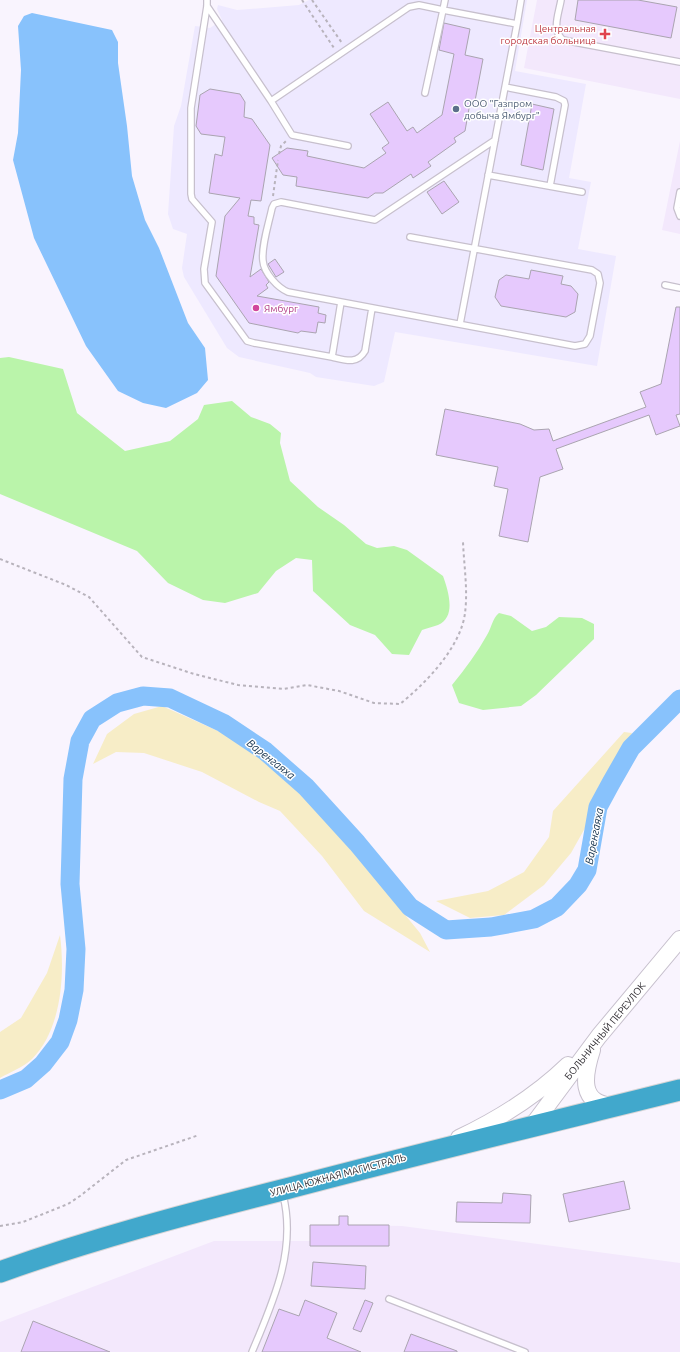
<svg xmlns="http://www.w3.org/2000/svg" width="680" height="1352" viewBox="0 0 680 1352" font-family="Ubuntu,sans-serif">
<rect width="100%" height="100%" fill="#f9f4fe"/>
<path fill="#eee9ff" d="M309 0H527L515 71 586 84 569 178 591 182 578 249 616 256 597 366 395 332 384 382 374 386 316 377 310 373 239 357 227 348 184 277 182 268 187 234 173 229 168 214 174 126 181 106 195 26 210 28 222 20 217 9 218 5 237 10 299 5Z"/>
<path fill="#f3e8fc" d="M537 0H680V99L524 68Z
M680 141V234L662 230Z
M339 1216H348L349 1225 402 1226 680 1263V1352H0V1322L214 1241H310V1225H339Z"/>
<path fill="#baf4aa" d="M9 357 63 369 77 413 125 451 170 441 198 419 204 405 232 401 251 417 270 424 281 433 280 443 290 481 318 507 344 525 366 544 377 548 394 546 407 550 443 576C448 590 457 617 438 625 433 627 427 628 422 630L409 655 392 654 375 635 350 625 313 591 312 560 296 558 276 571 258 593 225 603 203 600 168 583 137 551 0 494V358Z
M499 613 511 616 532 631 546 627 559 617 582 618 594 624V639L536 695 521 706 483 710 459 703 452 685C465 669 477 653 487 635 492 627 492 619 499 613Z"/>
<path fill="#f7edc7" d="M162 706 236 739 289 781 351 849 420 933 430 952 364 911 322 856 280 811 259 802 202 772 144 753 116 752 93 764 107 734 134 714Z
M624 732 632 733 594 803V812L571 853 544 885 504 915 470 918 436 901 488 891 524 872 549 837 553 811Z
M60 935C65 974 62 1029 32 1059 24 1067 10 1072 0 1078V1032L21 1018 47 973Z"/>
<path fill="#88c2fc" d="M32 13 112 30 118 42V63L127 126 132 176 145 220 159 248 188 323 205 348 208 380 197 393 166 408 143 403 118 391 86 346 34 238 13 160 18 133 21 70 18 26 24 16Z"/>
<g fill="none" stroke-linecap="round" stroke-linejoin="round">
<path stroke="#88c2fc" stroke-width="19" d="M0 1090 26 1079 43 1064 60 1042 68 1020 74 990 76 949 70 884 73 779 80 741 92 719 117 703 143 696 170 698 223 723 265 751 306 787 357 843 410 907 446 930 491 927 534 919 557 907 578 885 587 870 598 807 611 783 631 748 680 699"/>
</g>
<path fill="#e6c9fd" stroke="#aaa4b0" d="M578 0H638L677 7 671 38 575 20Z
M444 23 470 29 465 55 483 59 475 101 470 103 465 131 454 138 456 142 428 162 431 166 413 178 411 174 383 193H375L368 198 296 186 297 177 283 175 272 158 287 148 308 151 307 156 364 168 386 153 382 148 389 143 370 114 388 102 407 131 413 127 417 133 442 115 454 54 439 50Z
M210 89 240 94 245 102 244 117 252 119 270 145 261 201 251 200 248 216 254 217V224L259 225 250 277 261 269 269 282 266 285 268 288 257 296 319 307 318 313 326 315 325 323 318 322 316 333 301 331 298 333 249 323 216 276 225 216 240 198 209 193 215 154 222 156 225 137 201 134 196 126 200 95Z
M532 104 554 109 543 170 521 165Z
M444 181 459 202 442 214 427 192Z
M275 259 284 272 276 277 268 264Z
M531 270 563 276 561 284 571 286 578 294 575 312 566 317 501 306 495 297 499 280 506 275 529 279Z
M676 307H680V414L676 415 680 426 656 435 649 415 556 449 563 469 540 477 528 542 499 536 508 489 494 486 498 467 436 455 445 409 520 424 534 430 549 429 553 441 646 407 640 392 661 384Z
M624 1181 630 1209 569 1222 563 1194Z
M503 1193 531 1195 530 1223 456 1222 457 1202 502 1203Z
M339 1216H348V1225H389V1246H310V1225H339Z
M313 1262 366 1266 365 1289 311 1286Z
M305 1300 337 1313 327 1338 361 1352H262L279 1309 299 1316Z
M365 1300 373 1303 361 1332 353 1329Z
M33 1321 110 1352H21Z
M411 1334 457 1351V1352H404Z"/>
<g fill="none" stroke-linecap="round" stroke-linejoin="round">
<g stroke="#c7c0cd" stroke-width="8">
<path id="lane" d="M207 0V6L191 108V194L192 199 212 222 204 269 205 283 247 341 254 343 332 357 341 302
M445 0 443 10 517 24 521 0
M561 0C559 13 551 30 563 40L680 62
M207 6 271 101 409 7 419 5 443 10 425 93
M505 87 556 97 564 101 565 105 550 186
M271 101 292 135 348 146
M488 175 582 192
M680 192 677 208 680 216
M410 237 592 270 598 274 600 283 590 336 585 344 575 346 288 292C278 288 264 273 263 261 261 246 269 223 272 208L274 204 281 202 375 220 495 140
M665 285 680 288
M460 324 517 24
M332 357C345 360 357 365 365 351L372 308
M389 1299 525 1352
M252 1352C273 1302 297 1250 283 1195"/>
</g>
<g stroke="#c7c0cd" stroke-width="18">
<path id="secondary" d="M592 1050C584 1075 578 1105 615 1106
M532 1126 599 1036 680 939
M459 1138C499 1119 536 1096 568 1065"/>
</g>
<g stroke="#d6d5d6" stroke-width="23">
<path id="highway" d="M0 1272C92 1239 187 1214 282 1190 414 1155 547 1123 680 1090"/>
</g>
<path stroke="#b8b3bc" stroke-width="2" stroke-dasharray="3 3" stroke-linecap="butt" d="M302 0 334 48
M312 0 342 43
M279 154 281 146 287 140
M273 196 278 160
M0 559 66 585 89 597 142 657 194 674 238 685 284 689 307 685 339 691 374 703 400 704C425 684 461 647 465 613 468 590 464 566 463 542
M0 1226 23 1222 68 1204 80 1196 126 1160 199 1135"/>
<use href="#lane" stroke="#fff" stroke-width="5.5"/>
<use href="#secondary" stroke="#fff" stroke-width="16"/>
<use href="#highway" stroke="#41a8cc" stroke-width="21"/>
</g>
<path fill="#e0444e" stroke="#fff" stroke-width="1.5" d="M603 28h4v4h4v4h-4v4h-4v-4h-4v-4h4z"/>
<circle fill="#5c6f8a" stroke="#fff" stroke-width="1.5" cx="456" cy="109" r="4"/>
<circle fill="#d1479c" stroke="#fff" stroke-width="1.5" cx="256" cy="308" r="4"/>
<g text-anchor="middle" dominant-baseline="central" stroke-width="3" stroke-linejoin="round" paint-order="stroke">
<g font-size="10" fill="#be3a42" stroke="#fff" text-anchor="end">
<text x="596" y="28">Центральная<tspan x="596" dy="12">городская больница</tspan></text>
</g>
<g font-size="10" fill="#4e5e75" stroke="#fff" text-anchor="start">
<text x="464" y="103">ООО "Газпром<tspan x="464" dy="12">добыча Ямбург"</tspan></text>
</g>
<g font-size="10" fill="#b23c85" stroke="#fff" text-anchor="start">
<text x="264" y="308">Ямбург</text>
</g>
<g font-size="10" fill="#312e33" stroke="#fff">
<text transform="translate(605 1031) rotate(-51)">БОЛЬНИЧНЫЙ ПЕРЕУЛОК</text>
<text transform="translate(338 1175) rotate(-15)">УЛИЦА ЮЖНАЯ МАГИСТРАЛЬ</text>
</g>
<g font-size="11" font-style="italic" fill="#0f2e4a" stroke="#fff">
<text transform="translate(271 759) rotate(38)">Варенгаяха</text>
<text transform="translate(594 836) rotate(-79)">Варенгаяха</text>
</g>
</g>
</svg>
